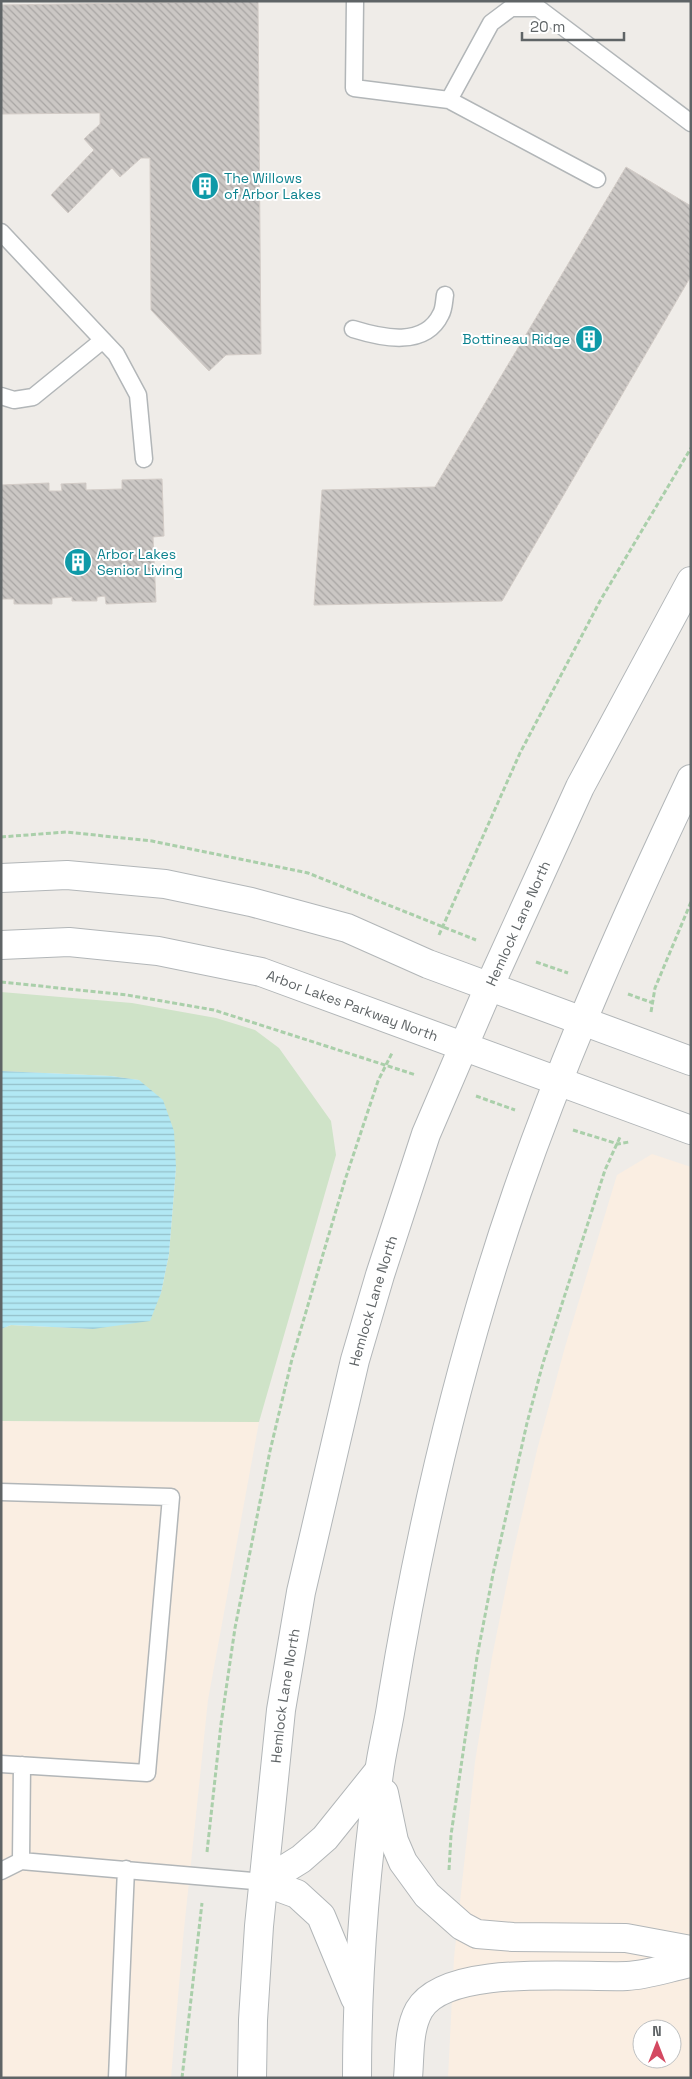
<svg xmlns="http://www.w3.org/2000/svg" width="692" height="2079" viewBox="0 0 692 2079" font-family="'Space Grotesk',sans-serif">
<defs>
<pattern id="water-rules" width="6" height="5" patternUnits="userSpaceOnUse" patternTransform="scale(1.25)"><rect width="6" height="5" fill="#b2e8f4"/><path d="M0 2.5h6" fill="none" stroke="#94c0c9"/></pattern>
<pattern id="building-back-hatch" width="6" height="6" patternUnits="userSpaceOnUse" patternTransform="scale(1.25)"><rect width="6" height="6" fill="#cbc7c4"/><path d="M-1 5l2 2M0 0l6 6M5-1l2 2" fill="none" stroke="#a8a5a3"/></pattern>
</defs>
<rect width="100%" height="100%" fill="#efece8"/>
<path fill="#faeee2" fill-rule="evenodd" d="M652 1154 691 1167V2078H448L454 1958 475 1762 492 1657 513 1553 537 1450 565 1347 617 1175ZM642 2029H672V2059H642Z
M1 1421 259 1422 208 1700 183 1939 171 2078H1Z"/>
<path fill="#cfe3c8" d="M1 992 132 1003 216 1018 255 1030 279 1048 331 1121 336 1155 259 1422 1 1421V1329L11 1325 93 1329 161 1293 169 1254 176 1167 139 1080 111 1076 1 1071Z"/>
<path fill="url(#water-rules)" d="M1 1071 111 1076 139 1080 163 1100 174 1131 176 1167 169 1254 161 1293 150 1321 93 1329 11 1325 1 1329Z"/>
<path fill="url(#building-back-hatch)" stroke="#d3ccc7" d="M258 1 261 354 226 355 209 371 151 310 150 158H141L120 177 112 168 68 213 51 195 94 150 84 139 100 124V113L1 114V5Z
M626 167 691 206V276L502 601 314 605 322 490 435 487Z
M162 479 164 536 153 537 156 602 106 604 105 596 97 597V601H72V597L52 598V604H14V599H1V485L49 483V491H62L61 484 86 483V490L122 489V480Z"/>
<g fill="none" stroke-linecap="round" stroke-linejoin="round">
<g stroke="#b2b6b8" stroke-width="19">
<path id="lane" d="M355 1 354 88 449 100 597 179
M449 100 491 23 511 8H538L691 123
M1 232 116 354 138 395 144 459
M353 329C382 338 425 348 441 314 444 309 444 301 445 295
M1 396 14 400 33 397 103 340
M1 1492 171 1497 147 1773 1 1764
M21 1861 22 1765
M1 1871 21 1861 264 1882
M117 2078 126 1869"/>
</g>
<g stroke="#b2b6b8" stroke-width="30">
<g id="secondary">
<path d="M1 878 67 875 165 884 251 902 347 928 428 964 691 1061"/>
<path id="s1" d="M1 945 69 942 158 951 261 972 691 1130"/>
<path d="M384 1793 394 1841 403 1862 427 1895 462 1926 477 1934 513 1937 626 1938 691 1950"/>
<path d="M264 1882 297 1894 321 1916 355 1998"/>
<path d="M264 1882 301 1859 325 1838 378 1772"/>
<path id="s2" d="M252 2078 253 2020 259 1926 281 1710 301 1592 355 1360 380 1275 426 1134 489 987 580 787 691 581"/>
<path d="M357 2078C357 1976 365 1874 379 1773 382 1748 389 1724 392 1700 420 1528 460 1357 517 1192 566 1051 627 914 691 779"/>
<path d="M408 2078C410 2056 408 2030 419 2010 446 1963 579 1978 627 1976 648 1975 670 1967 691 1963"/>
</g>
</g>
<path stroke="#aacfaa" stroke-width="3" stroke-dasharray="5 2.5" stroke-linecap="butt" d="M1 837 66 832 152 841 308 873 476 940
M439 935 520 753 600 601 691 448
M536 962 568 973
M1 982 127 995 214 1010 416 1075
M628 994 653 1003
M651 1012 655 988 691 902
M476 1096 515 1110
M573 1130 618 1144 629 1142
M207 1852 221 1724 235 1628 270 1451 292 1359 345 1180 378 1081 392 1053
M449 1870 451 1835 477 1657 493 1574 527 1423 543 1363 605 1170 620 1137
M182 2078 202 1903"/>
<use href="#lane" stroke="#fff" stroke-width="16"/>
<use href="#secondary" stroke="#fff" stroke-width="28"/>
</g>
<defs>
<g id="building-disc" transform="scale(1.4375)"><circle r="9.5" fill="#0f9aa8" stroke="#fff"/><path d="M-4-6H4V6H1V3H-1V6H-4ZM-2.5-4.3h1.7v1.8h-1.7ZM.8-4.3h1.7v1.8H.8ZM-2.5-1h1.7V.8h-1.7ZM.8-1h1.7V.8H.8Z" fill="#fff"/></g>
</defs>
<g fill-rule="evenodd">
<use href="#building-disc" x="205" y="186"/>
<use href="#building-disc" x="589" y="339"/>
<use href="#building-disc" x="78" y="562"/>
</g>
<g text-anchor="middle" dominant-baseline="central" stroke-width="4" stroke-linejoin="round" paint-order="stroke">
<g font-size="14" fill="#0d838f" stroke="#fff" text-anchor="start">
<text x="224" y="178">The Willows<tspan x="224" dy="16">of Arbor Lakes</tspan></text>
<text x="570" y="339" text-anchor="end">Bottineau Ridge</text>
<text x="97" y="554">Arbor Lakes<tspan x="97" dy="16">Senior Living</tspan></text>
</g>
<g font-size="14" fill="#5f6466" stroke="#fff">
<text stroke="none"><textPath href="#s2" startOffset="1194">Hemlock Lane North</textPath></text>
<text stroke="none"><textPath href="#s1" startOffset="360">Arbor Lakes Parkway North</textPath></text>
<text stroke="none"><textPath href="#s2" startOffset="789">Hemlock Lane North</textPath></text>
<text stroke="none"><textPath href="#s2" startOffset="384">Hemlock Lane North</textPath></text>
</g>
</g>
<rect width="692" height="2079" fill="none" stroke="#5f6466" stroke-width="5"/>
<g transform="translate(657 2044)"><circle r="24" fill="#ffffff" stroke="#bfc1c2"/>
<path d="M0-4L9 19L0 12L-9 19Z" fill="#d44961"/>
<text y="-8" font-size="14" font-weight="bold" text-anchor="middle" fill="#5f6466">N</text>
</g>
<path d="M522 32v8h102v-8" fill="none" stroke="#5f6466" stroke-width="2.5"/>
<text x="530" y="32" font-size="15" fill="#5f6466" stroke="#ffffff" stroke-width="4" paint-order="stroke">20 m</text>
</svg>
